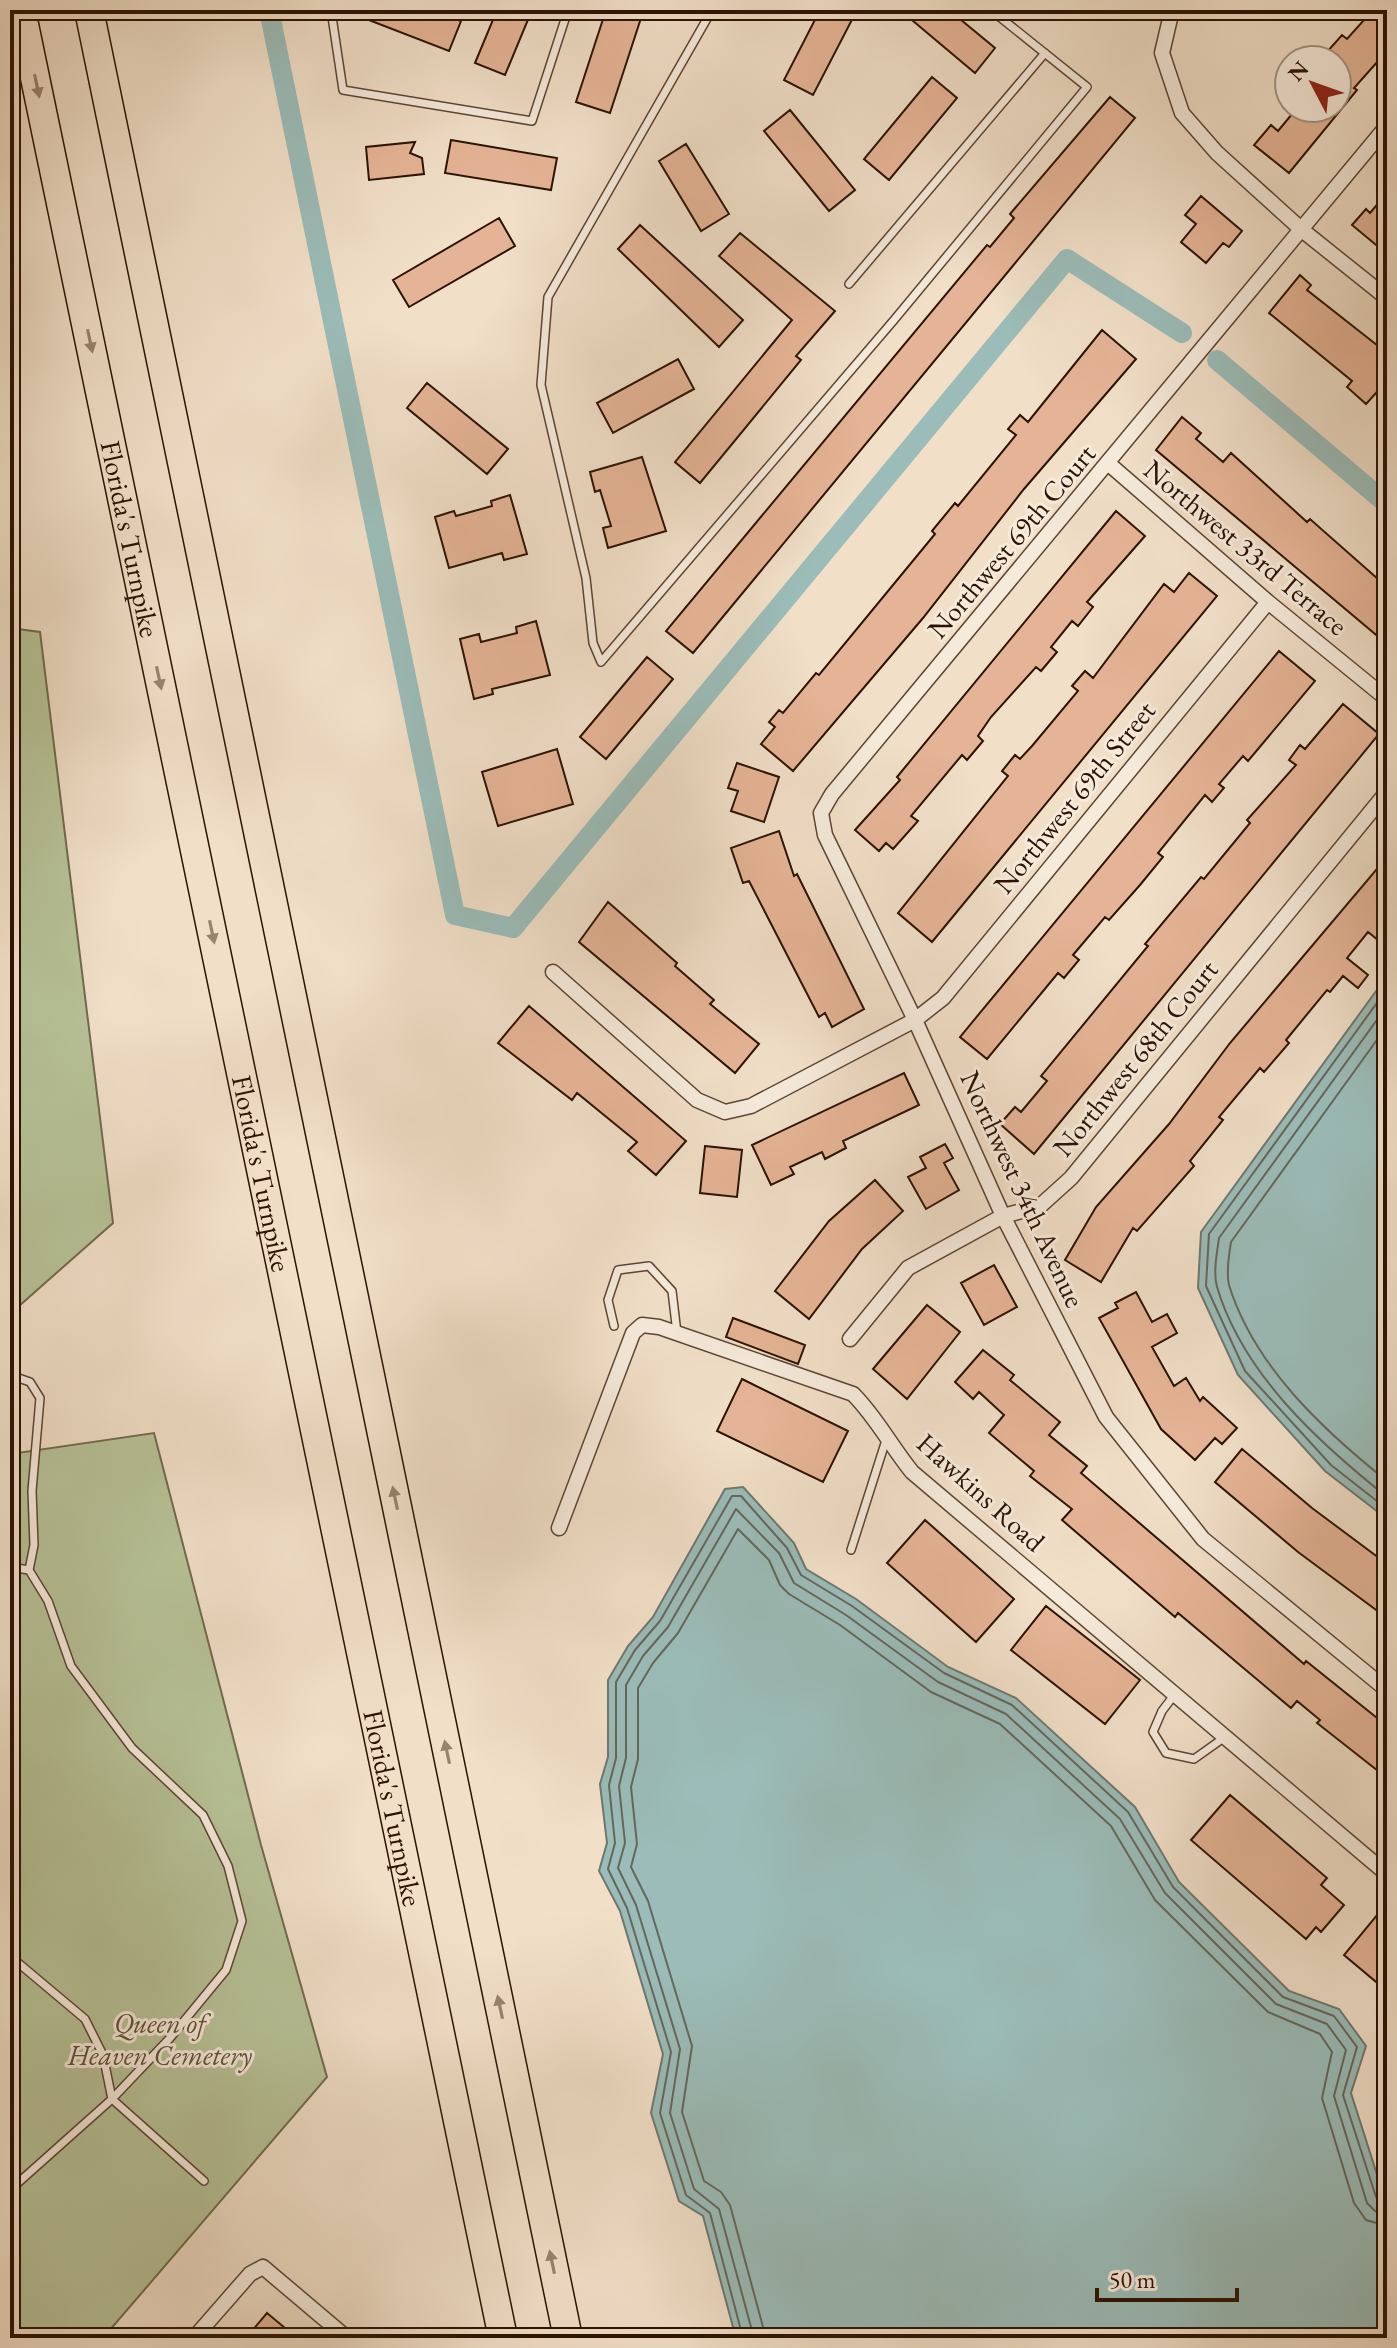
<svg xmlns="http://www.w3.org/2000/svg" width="1397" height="2348" viewBox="0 0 1397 2348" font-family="'EB Garamond',serif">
<rect width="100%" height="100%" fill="#f1dfc8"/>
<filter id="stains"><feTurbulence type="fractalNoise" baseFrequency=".0025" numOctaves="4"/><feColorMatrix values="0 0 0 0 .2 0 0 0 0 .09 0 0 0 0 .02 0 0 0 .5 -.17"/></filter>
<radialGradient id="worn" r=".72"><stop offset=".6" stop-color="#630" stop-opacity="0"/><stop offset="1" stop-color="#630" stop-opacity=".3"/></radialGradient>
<path fill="#b7c298" stroke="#716a4e" stroke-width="2" d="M10 628 40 632 113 1223 10 1314Z
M154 1433 261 1845 327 2077 103 2338H10V1454Z"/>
<path fill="#9bbcb8" stroke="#6e7870" stroke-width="2" d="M1387 976V1519L1325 1471 1238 1375 1198 1288 1201 1232Z
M743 1487 794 1543 806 1569 856 1599 948 1667 1016 1698 1135 1807 1179 1882 1289 1991 1339 2009 1366 2046 1351 2093 1387 2206V2338H736L703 2216 679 2201 651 2113 663 2054 620 1911 599 1871 607 1843 600 1784 608 1757V1680L628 1646 653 1617 725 1489Z"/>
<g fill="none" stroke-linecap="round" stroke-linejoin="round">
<path stroke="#63675e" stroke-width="2" d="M1387 989 1209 1234 1206 1286 1245 1371 1331 1465 1387 1509
M1387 1006 1219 1238C1217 1252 1213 1273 1217 1287 1243 1374 1318 1442 1387 1497
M1387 1026 1231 1242C1229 1254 1226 1273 1229 1285 1254 1366 1323 1430 1387 1481
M743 2338 710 2213 686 2195 660 2113 671 2052 627 1908 608 1869 615 1843 609 1785 616 1758V1682L635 1650 660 1621 732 1496H741L787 1548 801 1575 852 1606 944 1673 1012 1705 1128 1812 1173 1887 1283 1997 1334 2016 1357 2047 1343 2095 1376 2197 1387 2204
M754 2338 719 2209 694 2189 670 2113 680 2049 636 1905 618 1868 625 1843 619 1786 626 1758V1685L643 1656 668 1627 736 1509 779 1553 794 1583 846 1615 938 1682 1006 1714 1120 1819 1165 1893 1276 2004 1327 2024 1346 2050 1334 2096 1367 2203 1375 2211 1387 2214
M766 2338 730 2205 721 2192 704 2181 682 2112 692 2046 648 1901 631 1867 637 1844 631 1787 638 1759V1688L653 1663 678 1633 738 1529 769 1560 780 1585 789 1594 840 1625 931 1692 1000 1724 1111 1826 1155 1900 1268 2012 1320 2034 1332 2052 1322 2098 1354 2203 1366 2220 1387 2226"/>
<path stroke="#9bbcb8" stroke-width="20" d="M269 10 455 915 513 928 1067 259 1182 333
M1217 360 1387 504"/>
</g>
<path fill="#e5b496" stroke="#2b1203" stroke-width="2" d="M343 10H432L461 21 449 51Z
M497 10H532L505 75 475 63Z
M606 10H625L642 15 610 113 576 102Z
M820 10H857L813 95 784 80Z
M900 10H949L995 48 975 73Z
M1373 10H1387V51L1354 88 1357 90 1289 173 1254 145 1271 125 1278 131 1297 108H1337V60L1326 53 1342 35 1347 39Z
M932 77 957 98 889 180 864 159Z
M1110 97 1135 118 693 653 666 631 987 245 990 247 1014 218 1010 214Z
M790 110 855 190 829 211 764 131Z
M451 140 557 158 551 190 445 173Z
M415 142 410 153 422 158 424 174 369 180 366 147Z
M686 144 729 214 701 231 659 161Z
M1387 193V254L1352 225 1366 209 1370 213Z
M1201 196 1242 231 1229 247 1223 243 1206 263 1181 242 1196 224 1185 215Z
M499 218 515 246 409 307 393 280Z
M640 225 743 320 719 347 618 249Z
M740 233 835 311 796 356 801 360 700 483 675 462 792 320 719 256Z
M1300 275 1311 285 1307 290 1387 353V402L1376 393 1366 404 1347 387 1352 381 1269 313Z
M1102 330 1136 359 1024 489 923 618 793 771 761 744 775 727 769 722 779 710 783 713 816 673 819 675 935 534 932 531 955 503 958 506 1016 435 1008 429 1020 415 1028 422Z
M678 359 694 389 613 433 597 403Z
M427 383 508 449 487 474 407 408Z
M1182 417 1201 433 1196 439 1223 462 1231 453 1307 522 1310 519 1387 587V644L1156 450Z
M642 457 666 531 608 548 603 528 611 526 600 490 595 492 590 472Z
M510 495 527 554 504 560 502 553 449 568 435 517 454 511 456 516 492 506 491 501Z
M1116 511 1145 536 1087 602 1093 607 1078 626 1072 621 1051 647 1057 652 1041 671 1036 667 991 717 978 736 983 741 967 760 962 755 911 816 918 821 893 849 886 843 879 851 855 830 900 780 897 777Z
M1189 573 1217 596 932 942 898 913 1008 776 1002 771 1015 755 1020 759 1032 746 1078 691 1072 686 1085 671 1093 678 1164 584 1174 592Z
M536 621 550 675 492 689 493 694 474 699 460 639 479 634 481 642 517 633 516 627Z
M1279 651 1315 681 1248 761 1243 756 1219 784 1224 788 1212 802 1205 795 1158 853 1163 857 1140 885 1109 920 1105 917 1073 955 1079 960 1064 978 1058 973 987 1059 960 1037Z
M647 657 673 679 606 759 580 737Z
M1343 704 1379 734 1034 1154 1000 1124 1015 1107 1021 1112 1047 1081 1041 1076 1148 946 1145 944 1201 877 1204 879 1250 823 1247 820 1296 765 1289 760 1300 745 1305 749Z
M557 749 573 804 498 826 482 772Z
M737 763 779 777 764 822 731 811 738 791 728 788Z
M779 831 794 876 797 874 864 1009 832 1027 825 1013 819 1017 749 881 743 883 731 848Z
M1387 857V929L1378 940 1368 932 1347 958 1368 975 1358 988 1343 976 1330 992 1327 990 1286 1040 1289 1043 1264 1072 1260 1068 1219 1117 1223 1120 1190 1161 1194 1166 1137 1231 1133 1228 1101 1282 1065 1260 1096 1207 1169 1124 1230 1043Z
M608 902 677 963 675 966 714 1000 710 1004 759 1044 735 1073 579 942Z
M529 1006 686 1141 656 1175 628 1151 637 1142 577 1093 572 1100 498 1043Z
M904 1073 919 1105 843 1141 846 1148 825 1159 822 1152 790 1167 794 1174 771 1185 752 1145Z
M945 1144 953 1158 944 1163 959 1190 926 1209 908 1177 926 1168 920 1157Z
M705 1146 742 1150 737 1197 700 1193Z
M875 1180 903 1211 862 1249 809 1319 775 1291 829 1221Z
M994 1265 1017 1307 984 1325 961 1283Z
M1136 1292 1152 1322 1167 1314 1177 1333 1152 1347 1174 1386 1186 1378 1200 1401 1203 1397 1237 1428 1222 1444 1215 1438 1195 1460 1161 1429 1099 1318 1118 1308 1115 1303Z
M927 1305 960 1332 907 1399 873 1369Z
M733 1318 805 1345 798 1364 726 1337Z
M983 1350 1014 1375 1010 1380 1060 1422 1049 1435 1087 1466 1081 1473 1304 1664 1306 1661 1387 1726V1778L1317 1723 1320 1720 1297 1701 1291 1708 1178 1613 1175 1617 1062 1520 1072 1509 1030 1476 1034 1471 989 1433 1004 1415 979 1392 973 1399 955 1382Z
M742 1379 848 1431 823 1482 717 1431Z
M1242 1449 1312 1508 1383 1561 1378 1568 1387 1575V1618L1298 1552 1215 1482Z
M925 1520 1014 1599 976 1642 887 1563Z
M1046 1606 1140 1680 1105 1724 1011 1650Z
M1230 1795 1327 1878 1321 1885 1344 1905 1321 1932 1316 1927 1306 1939 1191 1840Z
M1387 1903V1991L1344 1955Z
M267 2313 297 2338H246Z"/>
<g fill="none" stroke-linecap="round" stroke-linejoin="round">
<g stroke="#5c4534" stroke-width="10">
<path id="lane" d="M331 10 343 90 532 121 568 10
M712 10 548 297 541 385 586 578 593 643 601 662 894 320 1087 87 991 10
M849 284 1045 53
M614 1326 608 1300 618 1270 649 1266 672 1291 677 1333
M10 1375 30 1382 40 1398 32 1491 34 1545 29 1570 48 1601 71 1666 132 1748 203 1815 228 1866 242 1921 226 1970 170 2038 112 2099 10 2190
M851 1550 886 1440
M10 1567 29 1570
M1175 1694 1162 1711 1153 1732 1166 1753 1194 1759 1225 1737
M10 1956 85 2019 103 2055 112 2099 204 2181"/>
</g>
<g stroke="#5c4534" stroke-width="17">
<path id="street" d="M1172 10 1162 53 1182 113 1217 153 1302 230 1387 298
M1387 126 832 794 821 813 825 835 915 1020 1003 1216 1106 1417 1203 1539 1387 1690
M1109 464 1268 602 1387 699
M553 972 697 1100 725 1112 751 1106 915 1020 943 998 1268 602
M850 1339 908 1268 1003 1216 1040 1206 1071 1178 1387 792
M559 1528 633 1333 642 1325 659 1327 853 1394C876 1417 891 1446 912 1472L1387 1874
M194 2338 250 2274 263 2267 347 2338"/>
</g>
<g stroke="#2b1203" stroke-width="31">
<g id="highway">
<path id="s1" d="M21 10 503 2338"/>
<path d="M89 10 568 2338"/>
</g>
</g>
<use href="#lane" stroke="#f6eadb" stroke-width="7"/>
<use href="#street" stroke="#f6eadb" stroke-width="14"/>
<use href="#highway" stroke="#f1dfc8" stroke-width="28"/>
</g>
<defs><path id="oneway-solid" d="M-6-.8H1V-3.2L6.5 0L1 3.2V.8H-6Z" transform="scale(2)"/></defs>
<g fill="#98836f">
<use href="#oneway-solid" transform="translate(37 86) rotate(78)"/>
<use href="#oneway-solid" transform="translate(90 341) rotate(78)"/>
<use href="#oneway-solid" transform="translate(159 678) rotate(78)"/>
<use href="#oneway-solid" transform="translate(212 932) rotate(78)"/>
<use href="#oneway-solid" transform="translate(395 1498) rotate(-102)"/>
<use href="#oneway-solid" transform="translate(447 1752) rotate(-102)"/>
<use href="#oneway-solid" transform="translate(500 2007) rotate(-102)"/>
<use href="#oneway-solid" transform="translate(552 2262) rotate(-102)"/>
</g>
<g text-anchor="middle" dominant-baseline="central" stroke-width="6" stroke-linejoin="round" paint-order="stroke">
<g font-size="28" fill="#2b1203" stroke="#f6eadb">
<text stroke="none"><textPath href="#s1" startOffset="540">Florida's Turnpike</textPath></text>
<text transform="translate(1011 541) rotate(-50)">Northwest 69th Court</text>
<text transform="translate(1246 547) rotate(40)">Northwest 33rd Terrace</text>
<text transform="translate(1074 797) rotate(-51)">Northwest 69th Street</text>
<text transform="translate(1135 1058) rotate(-51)">Northwest 68th Court</text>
<text stroke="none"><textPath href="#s1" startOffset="1188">Florida's Turnpike</textPath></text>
<text transform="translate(1023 1189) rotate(65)">Northwest 34th Avenue</text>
<text transform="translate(981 1492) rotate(42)">Hawkins Road</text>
<text stroke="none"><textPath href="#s1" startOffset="1836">Florida's Turnpike</textPath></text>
</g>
<g font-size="28" font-style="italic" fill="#5c5037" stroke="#f6eadb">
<text x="160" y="2023">Queen of<tspan x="160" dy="32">Heaven Cemetery</tspan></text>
</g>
</g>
<rect width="1397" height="2348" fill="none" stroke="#f1dfc8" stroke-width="40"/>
<rect x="12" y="12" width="1373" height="2324" fill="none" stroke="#2b1203" stroke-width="4"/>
<rect x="20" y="20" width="1357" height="2308" fill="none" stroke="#2b1203" stroke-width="2"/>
<g transform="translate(1313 84) rotate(311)"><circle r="38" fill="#f6eadb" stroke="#a59485" stroke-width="2"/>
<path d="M0-6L14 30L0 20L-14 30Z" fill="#8f2418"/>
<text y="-12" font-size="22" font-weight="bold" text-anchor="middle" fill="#2b1203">N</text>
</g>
<path d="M1097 2288v12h140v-12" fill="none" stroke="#2b1203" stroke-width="4"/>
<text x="1109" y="2288" font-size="24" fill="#2b1203" stroke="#f6eadb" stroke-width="6" paint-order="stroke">50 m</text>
<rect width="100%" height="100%" filter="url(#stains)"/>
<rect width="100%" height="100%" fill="url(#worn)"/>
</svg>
